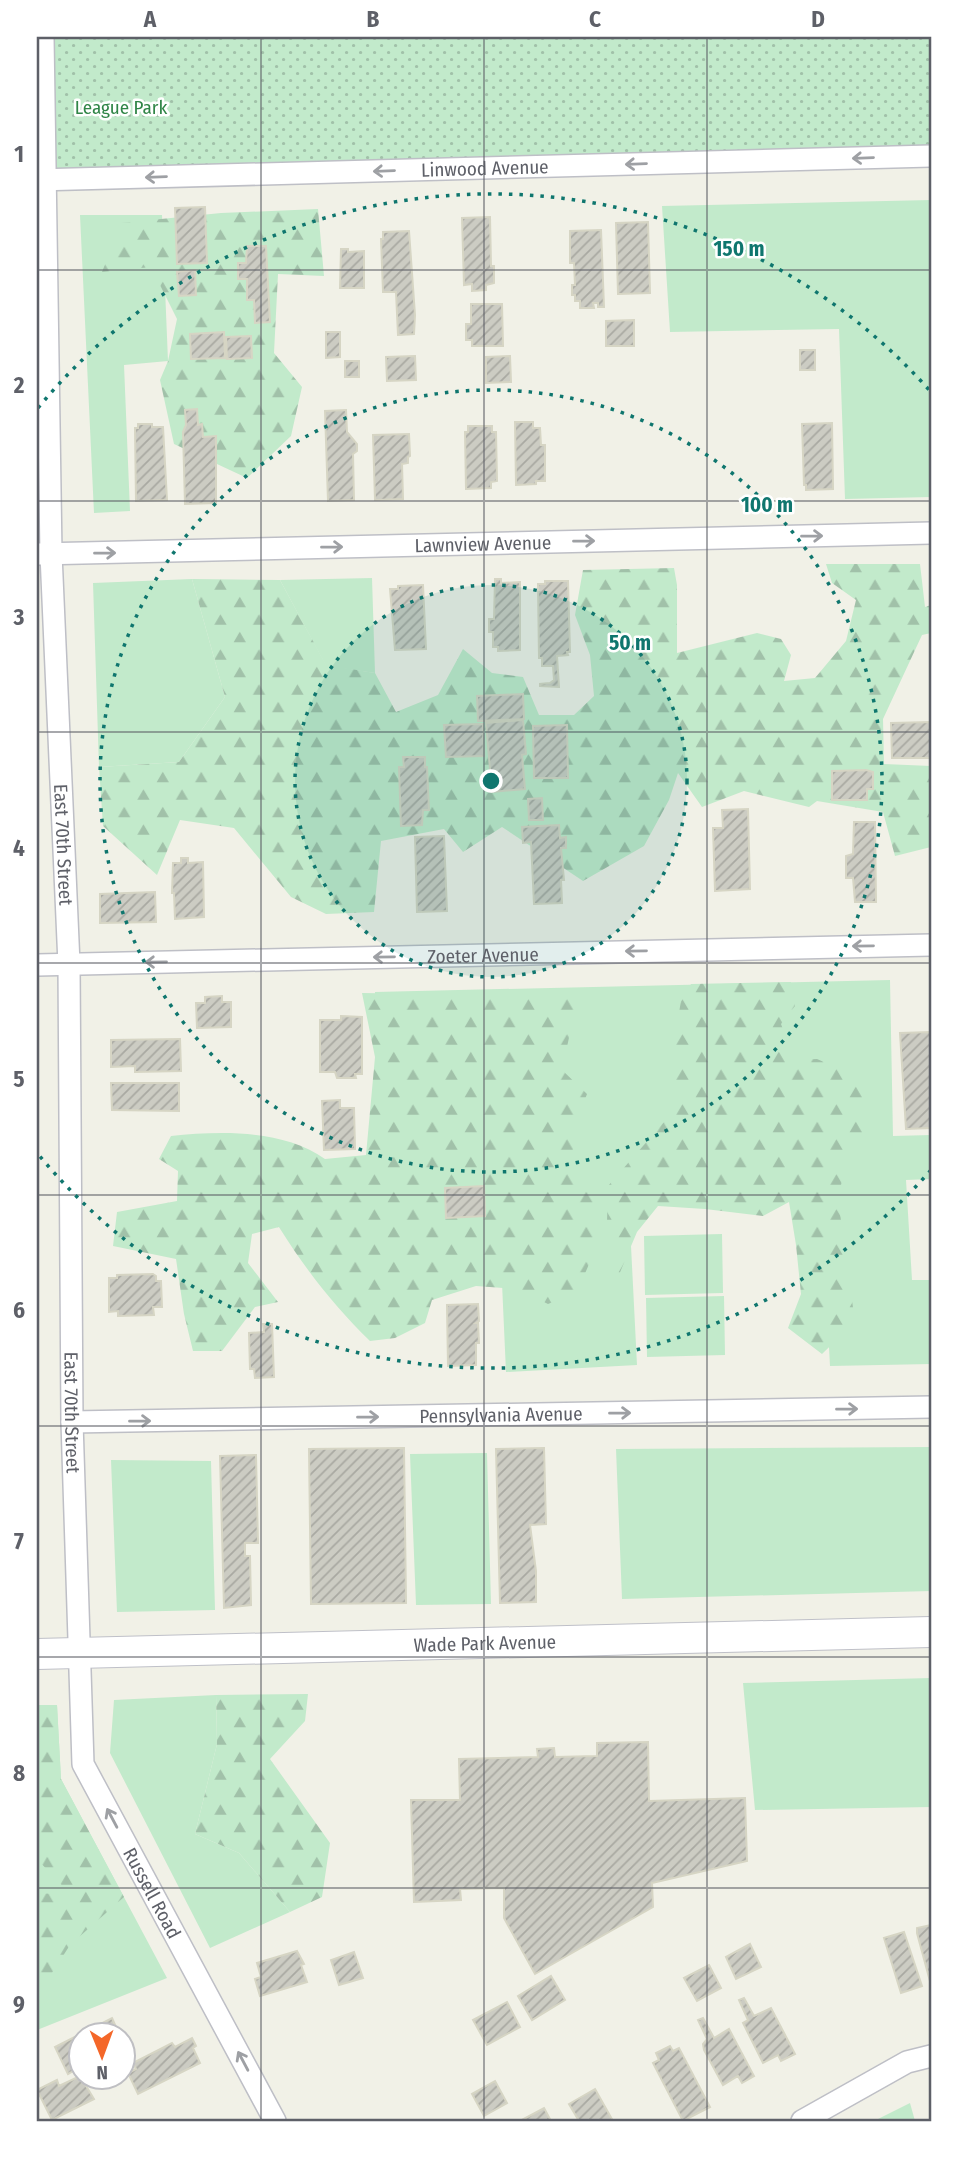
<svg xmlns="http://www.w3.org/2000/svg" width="968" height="2158" viewBox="0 0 968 2158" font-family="'Fira Sans Condensed',sans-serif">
<defs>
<pattern id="forest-firs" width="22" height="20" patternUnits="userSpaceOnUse" patternTransform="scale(1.75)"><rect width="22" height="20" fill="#c2eacb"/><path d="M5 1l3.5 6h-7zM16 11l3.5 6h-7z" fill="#a1c1a9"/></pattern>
<pattern id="park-dots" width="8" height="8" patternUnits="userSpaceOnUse" patternTransform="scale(1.75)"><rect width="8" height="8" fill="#c2eacb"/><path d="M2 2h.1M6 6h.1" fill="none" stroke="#a1c1a9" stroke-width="1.8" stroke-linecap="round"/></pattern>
<pattern id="building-hatch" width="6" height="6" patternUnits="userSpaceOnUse" patternTransform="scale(1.75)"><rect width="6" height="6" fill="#ccccc3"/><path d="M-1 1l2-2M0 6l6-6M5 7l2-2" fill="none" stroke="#a9a9a2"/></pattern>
</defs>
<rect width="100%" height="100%" fill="#f1f1e7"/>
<path fill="#c2eacb" d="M931 200V497L845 499 839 329 670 332 662 206Z
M80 215H162L168 361 124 365 130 511 94 513Z
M372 578 375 673 326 666 280 580Z
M192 579 225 697 179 762 99 767 93 583Z
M890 980 893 1136 931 1135V1179L906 1180 912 1280H931V1364L830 1366 818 1139 628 1186 637 1365 506 1372 496 1150 376 1154 375 992Z
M722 1234 723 1293 645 1295 644 1236Z
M724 1296 725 1355 647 1357 646 1298Z
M931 1447V1591L622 1599 616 1449Z
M487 1453 491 1604 416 1605 410 1454Z
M111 1460 211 1461 215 1610 117 1612Z
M931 1678V1807L755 1810 743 1683Z
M216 1695 217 1744 195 1834 239 1853 290 1912 210 1948 110 1753 114 1700Z
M37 1705H57L61 1779 167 1978 37 2030Z
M910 2103 915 2121H874Z"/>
<path fill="url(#forest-firs)" d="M318 209 324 276 278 274 274 353 302 387 291 436 247 478 174 444 160 380 168 361 177 319 151 267 102 272 121 223 221 213Z
M826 564H920L925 607 931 605V633L922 635 883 719 884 764 931 766V847L895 856 883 812 817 801 809 807 744 791 702 807 678 773 669 800 644 846 583 881 502 827 463 852 444 829 381 841 374 912 326 914 291 897 234 828 180 820 157 875 103 826 99 767 179 762 225 697 192 579 280 580 326 665 375 673 396 712 438 695 463 649 492 673 523 677 539 715H574L594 696 590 655 575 615 583 570 674 568 677 585V653L757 633 781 639 791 655 784 681 815 678 846 641 856 600 832 583Z
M791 982 795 1006 781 1024 794 1060 817 1059 847 1072 868 1098 867 1114 859 1145 846 1162 838 1199 855 1322 822 1354 788 1328 801 1294 796 1245 789 1202 763 1216 705 1209 658 1206 637 1232 618 1277 607 1222 608 1186 664 1122 673 1095V1048L681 1001 691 984Z
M362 993 578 996 562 1070 587 1094 576 1123 572 1162 592 1190 599 1241 577 1292 548 1304 518 1289 476 1286 432 1300 425 1323 395 1338 370 1341C335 1307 305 1269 279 1227L252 1234 248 1263 278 1302 255 1307 222 1351H193L184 1314 176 1259 113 1246 117 1212 177 1201 178 1171 159 1159 171 1136C220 1131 283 1129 325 1159L366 1155 375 1057Z
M308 1694 305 1721 270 1759 330 1843 322 1897 290 1912 239 1853 195 1834 217 1744 216 1695Z
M37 1705H57L61 1779 124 1897 70 1945 41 1990 39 2029 37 2030V1893L71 1895 37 1859Z"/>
<path fill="url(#park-dots)" d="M43 37H931V158L45 180Z"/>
<path fill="url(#building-hatch)" stroke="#d6d5c4" stroke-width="2" d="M205 207 207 263 177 264 175 208Z
M490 217 491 266H494V283L486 285V290L472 291V284L464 285 462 218Z
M648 222 650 293 618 294 616 223Z
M601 230 604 307H598V303H593L594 308H580V301H575V295H572V285H575L574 263H570V231Z
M409 231 415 315 414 334 398 335 396 292H383L381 239H383V232Z
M247 246H266L270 322 255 323 254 300H247V279H238V263H246Z
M341 249H348V252L364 251V288H340Z
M195 270 196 295 179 296 177 272Z
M471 304H502L503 346H472V340H466V324H471Z
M634 320V346H606V321Z
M224 332 225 358 191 359 190 334Z
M326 332H340V357L326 358Z
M251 336 252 358 227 359 226 337Z
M800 350H815V370H800Z
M415 356 416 380 387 381 386 357Z
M510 356 511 382 486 383V357Z
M345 361H359V377H345Z
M197 409 198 425 202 424 203 437 216 436V503L185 504 183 432 186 425 185 410Z
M346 410 347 432 357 444V451L353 454 354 500 328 501 325 411Z
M515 422H533V428H540L541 445H545V481H536V484L516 485Z
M832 423 833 489 806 490V485H804L802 424Z
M138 424H152V427H163L167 500 136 501 135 428H138Z
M468 426H492V432H496L497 481 491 482V488L466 489 465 432H468Z
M409 434 410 456 408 457V463L402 464 403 499 375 500 373 435Z
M495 579H501V583L520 582V650L498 651V647H493V632H489V619H494Z
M545 581H568L570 652H567L568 655 557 656 559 687 540 686V684L550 683 554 680 553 666H542V658H539L538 584H545Z
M423 585 426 649 395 650 390 589H398V586Z
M523 694 524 719 478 721 477 696Z
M523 720 526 754 522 755 525 789 492 792 486 723Z
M931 722V758H892L891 723Z
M483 724 484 756 446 757 444 725Z
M567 725 568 778H534L533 726Z
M403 757H425V767H427L429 810H423L422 825 401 826 399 767H404Z
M866 770 873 772V789H867V800H832V771Z
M542 798 543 820H529L528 799Z
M748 809 750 889 715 891 713 828H723L722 810Z
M854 822H875L876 902H855L853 878H846V856L853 854Z
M559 825 560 838 566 837V848H561L564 880H561L562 903 534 904 531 842 523 843 522 827Z
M444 836 447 911 417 912 415 837Z
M181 858H188V863L203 862 204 917 175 919 174 893H172L173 863H181Z
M155 892 156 922 100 923V894Z
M222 996V1002H231V1027L197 1028 196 1003H205V997Z
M341 1016 362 1017V1074H355L356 1078H337L335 1072H320V1020H341Z
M931 1032V1128L906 1129 900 1033Z
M180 1039 181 1071 135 1072V1066L111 1067V1040Z
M111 1083H179V1111L112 1110Z
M340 1100V1108H354L355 1149 324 1150 322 1101Z
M484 1186 485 1216 446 1218 445 1188Z
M153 1274 156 1276V1281H161L162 1307H153L154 1315 118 1316V1311L109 1312V1278H117V1275Z
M478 1304 479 1321 476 1323H478L479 1343H476V1365L448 1366 447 1305Z
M263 1324H272L274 1377 255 1378 254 1369H250L249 1333 264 1332Z
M404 1448 406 1603 311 1604 309 1449Z
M544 1448 546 1524 530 1525 536 1571V1602L500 1603 496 1449Z
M256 1455 258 1543H245V1556H250L251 1605 224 1608 220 1456Z
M648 1742 649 1801 745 1798 747 1861 652 1883 653 1907 535 1974 504 1918V1888L460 1889 461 1900 414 1902 411 1800H460L459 1759 538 1757 537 1749 554 1748 555 1757 597 1756V1743Z
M931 1925V1985L917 1933V1928Z
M904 1932 922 1986 901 1993 884 1938Z
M750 1944 761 1967 736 1979 726 1957Z
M297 1951 304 1964 301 1965 307 1982 260 1996 255 1979 261 1977 257 1963Z
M354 1952 363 1978 339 1985 331 1960Z
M709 1965 721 1988 697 2001 684 1978Z
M551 1976 565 2000 532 2020 518 1996Z
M744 1998 754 2016 771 2008 795 2054 781 2061 778 2055 763 2063 743 2023 748 2020 739 2000Z
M507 2002 520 2027 487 2045 473 2020Z
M112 2018 120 2036H80V2067L68 2074 55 2047Z
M703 2018 714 2038 729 2029 754 2076 742 2083 738 2076 723 2085 704 2050 703 2044 707 2039 698 2020Z
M192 2038 196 2046 193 2048 200 2063 138 2094 128 2073 136 2069 133 2063 172 2043 175 2047Z
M670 2046 673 2051 679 2048 710 2107 683 2121 653 2063 659 2060 656 2053Z
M80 2076 94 2099 52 2120 37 2090 57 2080 59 2086Z
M495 2081 507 2103 484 2116 472 2094Z
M595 2089 613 2121H579L569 2104Z
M544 2108 551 2121H520Z"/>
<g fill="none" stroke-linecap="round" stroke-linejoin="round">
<g stroke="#bebfc6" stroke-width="24">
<g id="street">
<path id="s1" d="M43 37 51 554 69 964 72 1422 83 1764 275 2121"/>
<path id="s2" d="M37 180 931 156"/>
<path id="s3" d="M39 554 931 533"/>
<path id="s4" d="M37 965 931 945"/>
<path id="s5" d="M72 1422 931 1407"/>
<path d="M802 2121 907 2062 931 2056"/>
</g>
</g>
<g stroke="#bfc0c8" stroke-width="32">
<g id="secondary">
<path id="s6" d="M37 1654 931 1632"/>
</g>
</g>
<use href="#street" stroke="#fff" stroke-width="21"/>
<use href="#secondary" stroke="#fff" stroke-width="30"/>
</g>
<defs><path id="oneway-shaft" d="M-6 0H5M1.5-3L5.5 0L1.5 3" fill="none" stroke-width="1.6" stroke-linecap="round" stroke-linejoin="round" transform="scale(1.75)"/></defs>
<g stroke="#9ea0a4">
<use href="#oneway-shaft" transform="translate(863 158) rotate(178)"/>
<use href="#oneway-shaft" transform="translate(636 164) rotate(178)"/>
<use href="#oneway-shaft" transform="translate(384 171) rotate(178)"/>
<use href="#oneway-shaft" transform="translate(156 177) rotate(178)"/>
<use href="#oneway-shaft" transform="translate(812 536) rotate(-1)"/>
<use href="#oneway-shaft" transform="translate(584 541) rotate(-1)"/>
<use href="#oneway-shaft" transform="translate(332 547) rotate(-1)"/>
<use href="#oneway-shaft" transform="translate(105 553) rotate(-1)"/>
<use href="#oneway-shaft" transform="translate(863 946) rotate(179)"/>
<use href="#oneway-shaft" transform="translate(636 951) rotate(179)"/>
<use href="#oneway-shaft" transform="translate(384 957) rotate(179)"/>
<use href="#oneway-shaft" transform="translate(156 962) rotate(179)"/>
<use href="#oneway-shaft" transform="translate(847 1409) rotate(-1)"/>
<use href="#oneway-shaft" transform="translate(620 1413) rotate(-1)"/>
<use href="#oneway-shaft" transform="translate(368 1417) rotate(-1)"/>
<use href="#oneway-shaft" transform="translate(140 1421) rotate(-1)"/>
<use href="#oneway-shaft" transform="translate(112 1818) rotate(-118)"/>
<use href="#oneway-shaft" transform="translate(243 2061) rotate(-118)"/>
</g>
<path fill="none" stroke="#5e6068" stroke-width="2" stroke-opacity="0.55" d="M261 37V2121M484 37V2121M707 37V2121M37 270H931M37 501H931M37 732H931M37 963H931M37 1195H931M37 1426H931M37 1657H931M37 1888H931"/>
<circle cx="491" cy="781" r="196" fill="#0f766e" fill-opacity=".12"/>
<g fill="none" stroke="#0f766e" stroke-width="3.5" stroke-dasharray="3.5 7">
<circle cx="491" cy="781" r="196"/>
<circle cx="491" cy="781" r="391"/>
<path d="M931 1170A587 587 0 0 1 38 1154M38 408A587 587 0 0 1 931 392"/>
</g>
<g text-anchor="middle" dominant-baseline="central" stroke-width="5" stroke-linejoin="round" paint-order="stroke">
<g font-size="19" fill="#308547" stroke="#fff">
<text x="121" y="107">League Park</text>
</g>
<g font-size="19" fill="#5e6068" stroke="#fff">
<text stroke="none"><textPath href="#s2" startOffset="448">Linwood Avenue</textPath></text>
<text stroke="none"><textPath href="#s3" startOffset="444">Lawnview Avenue</textPath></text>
<text stroke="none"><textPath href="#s1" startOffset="808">East 70th Street</textPath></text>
<text stroke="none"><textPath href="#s4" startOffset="446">Zoeter Avenue</textPath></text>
<text stroke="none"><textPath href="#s1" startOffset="1376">East 70th Street</textPath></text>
<text stroke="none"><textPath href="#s5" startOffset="429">Pennsylvania Avenue</textPath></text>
<text stroke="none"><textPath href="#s6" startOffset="448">Wade Park Avenue</textPath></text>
<text stroke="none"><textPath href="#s1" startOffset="1874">Russell Road</textPath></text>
</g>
</g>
<circle cx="491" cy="781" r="10" fill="#0f766e" stroke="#fff" stroke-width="3.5"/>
<g font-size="21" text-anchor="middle" font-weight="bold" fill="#0f766e" stroke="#fff" stroke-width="5" stroke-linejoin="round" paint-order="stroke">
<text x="739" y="256">150 m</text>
<text x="767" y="512">100 m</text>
<text x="630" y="650">50 m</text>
</g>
<rect width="968" height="2158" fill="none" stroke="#ffffff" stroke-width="77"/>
<g transform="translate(102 2056) rotate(179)"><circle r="33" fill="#ffffff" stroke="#bfbfc3" stroke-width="2"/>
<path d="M0-5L12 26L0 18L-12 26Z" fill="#f46729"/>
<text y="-10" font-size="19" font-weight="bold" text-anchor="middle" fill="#5e6068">N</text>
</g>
<rect x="38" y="38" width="892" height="2082" fill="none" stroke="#5e6068" stroke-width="2.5"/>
<g font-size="23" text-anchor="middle" font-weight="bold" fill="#5e6068">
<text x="150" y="27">A</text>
<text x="373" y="27">B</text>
<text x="595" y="27">C</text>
<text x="818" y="27">D</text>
<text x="19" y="162">1</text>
<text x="19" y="393">2</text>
<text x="19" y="625">3</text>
<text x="19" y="856">4</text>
<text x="19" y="1087">5</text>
<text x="19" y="1318">6</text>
<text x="19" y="1549">7</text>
<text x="19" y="1781">8</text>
<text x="19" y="2012">9</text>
</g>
</svg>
